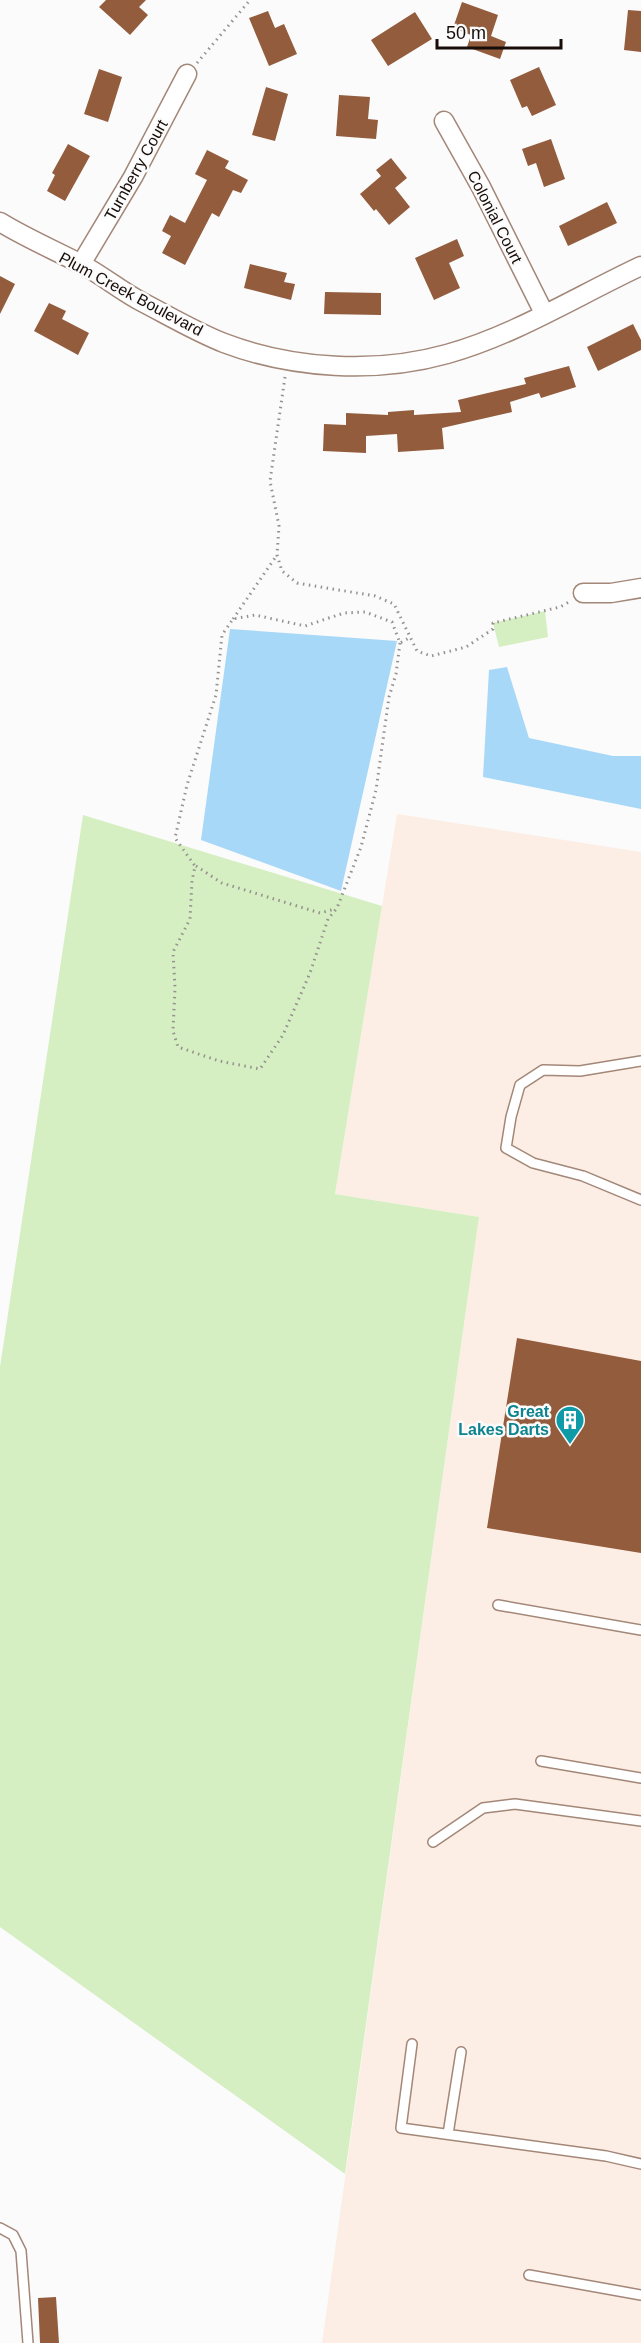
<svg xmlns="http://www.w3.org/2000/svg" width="641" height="2343" viewBox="0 0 641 2343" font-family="Helvetica,sans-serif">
<rect width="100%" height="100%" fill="#fbfbfb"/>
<path fill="#fdeee5" d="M397 814 641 852V2343H322L479 1217 335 1194Z"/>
<path fill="#d6efc2" d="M545 611 548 637 499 647 493 623Z
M83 815 382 906 335 1194 479 1217 345 2174 0 1927V1367Z"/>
<path fill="#a8d8f8" d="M230 629 397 641 341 891 201 840Z
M507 667 529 738 613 756H641V809L483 777 489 670Z"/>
<path fill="#925c3d" d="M106 0H146L139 7 148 15 130 35 99 7Z
M462 2 498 15 491 36 506 42 500 59 467 47 471 35 453 28Z
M628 10 641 11V52L624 50Z
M268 11 275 28 284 24 297 54 269 66 249 18Z
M415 12 432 39 388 66 371 40Z
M539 67 556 105 532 116 527 106 522 108 510 80Z
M99 69 122 77 108 122 84 114Z
M266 87 288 94 275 141 252 135Z
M339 95 370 97 368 119 378 120 376 139 336 136Z
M551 139 565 179 544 187 536 163 528 166 522 149Z
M68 144 90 156 65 201 47 191 55 175 52 173Z
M207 150 229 161 225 168 248 180 241 193 233 190 219 217 212 213 185 265 162 253 171 236 162 231 170 215 185 223 207 180 195 174Z
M391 158 407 178 395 188 410 207 389 225 376 209 374 211 360 194 381 176 376 170Z
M607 202 617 223 568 246 559 226Z
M457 239 464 256 449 263 460 288 434 300 415 258Z
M250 264 287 273 284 282 295 284 291 300 244 288Z
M0 276 15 284 0 314Z
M325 292 381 293V315L324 314Z
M49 303 66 311 62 319 89 333 78 355 34 331Z
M633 324 641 340V350L598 371 587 347Z
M569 366 576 387 541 398 539 393 510 402 512 412 442 428 444 449 398 452 397 434 366 436V453L323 451 324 424 346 425V413L388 415V412L414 410V415L461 412 458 400 526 384 524 378Z
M517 1338 641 1361V1553L487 1528Z
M56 2297 59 2343H40L38 2298Z"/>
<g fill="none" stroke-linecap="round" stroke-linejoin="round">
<g stroke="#a38778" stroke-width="12">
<path id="lane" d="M641 1061 580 1071 543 1070 520 1085 511 1117 506 1148 533 1163 583 1176 641 1200
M498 1605 641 1630
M541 1761 641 1778
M433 1842 483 1808 515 1804 641 1821
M412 2044 401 2128 606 2156 641 2164
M448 2134 461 2052
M0 2228 13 2235 21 2251 28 2343
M529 2275 641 2295"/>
</g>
<g stroke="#a38778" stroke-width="21">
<path id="street" d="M444 121 481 187 544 313
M0 222C26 238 54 250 81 264 102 275 121 291 142 302 169 316 196 332 224 343 293 369 376 374 447 354 515 335 577 296 641 266
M81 264 133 177 187 74
M583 593H611L641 588"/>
</g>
<path stroke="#95918f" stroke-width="3" stroke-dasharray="1.5 4.5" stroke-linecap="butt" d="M197 63 250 0
M285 377 270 481 279 526 277 555 282 571 297 583 375 596 394 604 417 651 431 656 466 647 493 629V623L560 607 569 602
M233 619 277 555
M400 643 396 674 389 697 376 790 361 847 337 908 328 919 310 973 283 1035 260 1069 219 1061 178 1047 173 1031 175 988 173 952 190 919 192 881 195 866 175 838 187 785 216 695 222 635 233 619 255 615 305 626 344 613 365 612 392 622 400 643 409 638
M196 866 222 883 284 902 320 913 335 909"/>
<use href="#lane" stroke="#fff" stroke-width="9"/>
<use href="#street" stroke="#fff" stroke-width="18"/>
</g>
<defs>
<g id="building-pin" transform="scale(1.5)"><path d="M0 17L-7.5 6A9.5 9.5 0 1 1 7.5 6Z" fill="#0f9aa8" stroke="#fbfbfb"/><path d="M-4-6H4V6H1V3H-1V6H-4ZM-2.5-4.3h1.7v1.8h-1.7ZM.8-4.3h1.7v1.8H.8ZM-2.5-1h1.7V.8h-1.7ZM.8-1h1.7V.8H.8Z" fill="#fff"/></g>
</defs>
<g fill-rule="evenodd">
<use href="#building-pin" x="570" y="1420"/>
</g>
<g text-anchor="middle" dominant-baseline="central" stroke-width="5" stroke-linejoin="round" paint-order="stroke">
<g font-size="16" fill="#170d08" stroke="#fbfbfb">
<text transform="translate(136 170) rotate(-61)">Turnberry Court</text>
<text transform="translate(495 217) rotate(63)">Colonial Court</text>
<text transform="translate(131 294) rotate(28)">Plum Creek Boulevard</text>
</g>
<g font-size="16" font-weight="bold" fill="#0d838f" stroke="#fbfbfb" text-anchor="end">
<text x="549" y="1411">Great<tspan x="549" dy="18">Lakes Darts</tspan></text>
</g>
</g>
<path d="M437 39v9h124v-9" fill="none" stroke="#170d08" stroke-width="3"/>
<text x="446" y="39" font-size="18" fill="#170d08" stroke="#fbfbfb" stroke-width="4.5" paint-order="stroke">50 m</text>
</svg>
